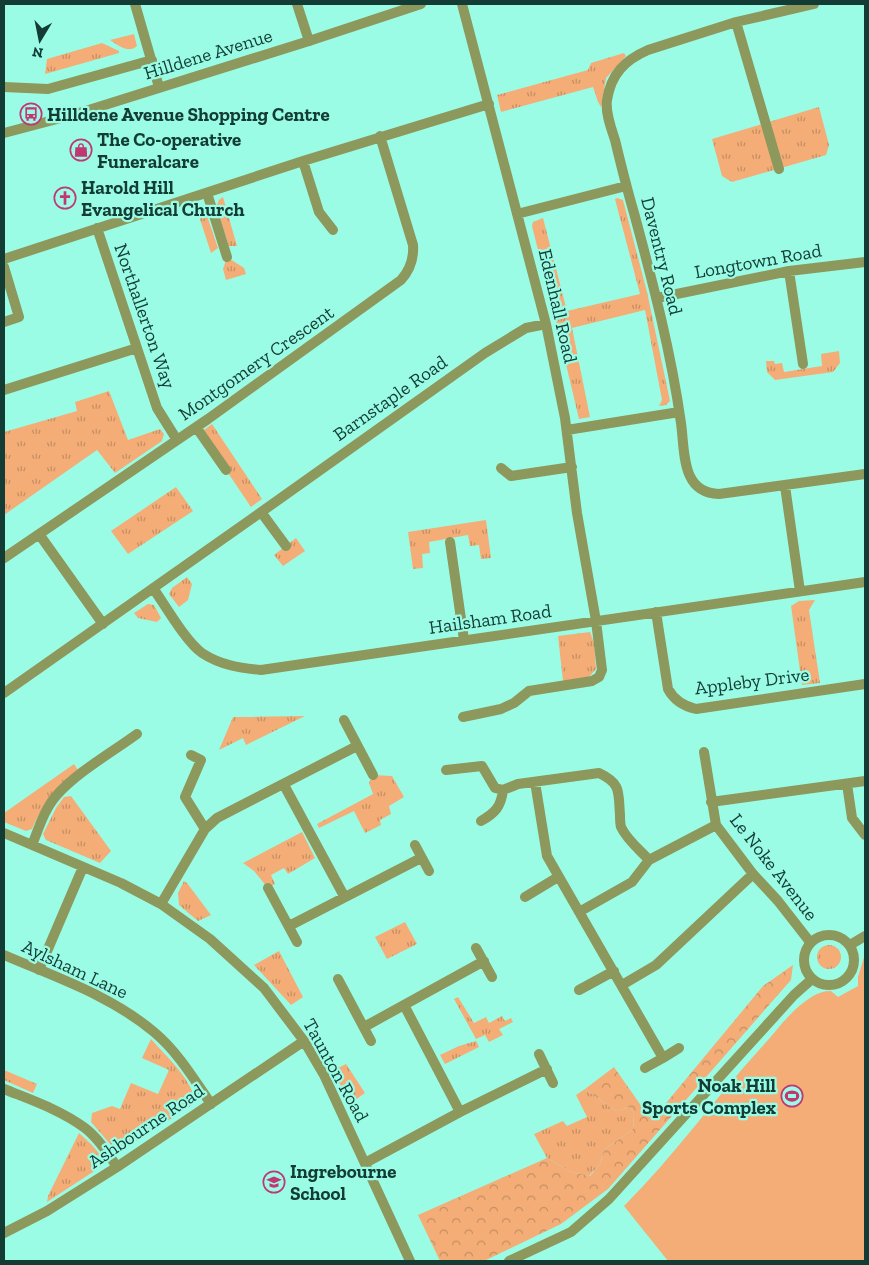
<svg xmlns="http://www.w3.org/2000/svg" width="869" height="1265" viewBox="0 0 869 1265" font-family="'Zilla Slab',serif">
<defs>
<pattern id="grass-tufts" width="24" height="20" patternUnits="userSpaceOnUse" patternTransform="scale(1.25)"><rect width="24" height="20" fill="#f4ad77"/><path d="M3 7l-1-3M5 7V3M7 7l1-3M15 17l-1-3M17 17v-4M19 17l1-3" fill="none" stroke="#c48e62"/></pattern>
<pattern id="forest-crowns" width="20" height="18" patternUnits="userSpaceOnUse" patternTransform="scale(1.25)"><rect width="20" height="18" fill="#f4ad77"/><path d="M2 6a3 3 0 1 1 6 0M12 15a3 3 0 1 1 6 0" fill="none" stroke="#c48e62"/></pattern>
</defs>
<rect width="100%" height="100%" fill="#9bfce6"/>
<path fill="url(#grass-tufts)" d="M134 34 137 46C128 54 118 45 110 40Z
M102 43 119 51V53L45 74 47 59Z
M624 53 626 56 606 78 601 107 598 102 593 87 501 112 497 95 588 70 591 63Z
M819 107 829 145 826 155 732 182 722 176 712 139Z
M223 197 237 246H229L216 207 219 200Z
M617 198 623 200 647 292 670 401 666 405 659 406 662 400 645 310 572 328 590 417 579 419 556 322 532 226 533 222 543 218 567 311 640 294 615 199Z
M200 205 205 210 218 248 211 253 196 207Z
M227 257 244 268 246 274 226 280 223 269Z
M839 351 840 363 833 372 775 380 767 372 766 361H774L775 364 782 363 784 372 822 366 821 354Z
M109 391 128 440 160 429 164 434 162 441 115 473 97 450 4 515V432L77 411 75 402Z
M212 424 262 499 251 507 226 470 204 430Z
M176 487 193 511 128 554 111 531Z
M486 520 491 558 481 559 479 545 470 546 468 535 429 542 430 553 422 554 423 568 413 569 408 532Z
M296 538 305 551 283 566 274 555Z
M187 577 192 584 188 600 179 607 169 594 172 588Z
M815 600 809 610 820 683 802 685 791 606 799 601Z
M148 604 154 605 161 618 157 622 138 618 134 613Z
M590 632 594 643 596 669 589 677 563 681 558 636Z
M305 716 246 745 243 738 219 750 233 717Z
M74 764 78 770C56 789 44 801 32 829L26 831 4 822V813Z
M373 775 392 776 404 797 389 806 391 814 380 820 381 825 365 833 354 811 319 828 317 824 373 794 369 783Z
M71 796 111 851 100 863 46 840 43 834 56 808 64 797Z
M302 832 315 858 288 874 284 868 271 875 275 884 268 888 254 871 243 863Z
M184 881 187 883 211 915 198 921 179 905 178 893Z
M405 922 417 944 387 959 375 937Z
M817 957a12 12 0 1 1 24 0a12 12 0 1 1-24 0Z
M279 951 303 997 291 1005 254 965Z
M458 997 474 1023 486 1017 489 1023 502 1016 505 1021 511 1018 513 1022 499 1029 503 1035 489 1042 485 1035 476 1039 454 999Z
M151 1039C165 1055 194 1081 195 1103L120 1152H117L91 1122 92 1113 112 1106 120 1109 131 1083 158 1094 169 1070 142 1058Z
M476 1041 479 1047 445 1064 440 1055 459 1046Z
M346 1064 365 1093 351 1103 332 1071Z
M4 1070 37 1084 33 1093 4 1080Z
M585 1089 616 1111 630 1107 634 1114 633 1129 604 1150 600 1164 589 1176 571 1172 547 1158 534 1134 563 1121 567 1126 587 1117 576 1095Z
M79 1133 91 1144 103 1158 102 1166 47 1202 48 1196Z"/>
<path fill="url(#forest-crowns)" d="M793 965 791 980 608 1189 561 1224 484 1261H440L418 1215 547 1158 571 1172 590 1176 600 1164 604 1150 633 1129 634 1114 630 1107 616 1111 585 1089 614 1067 649 1117 662 1108 763 986Z"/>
<path fill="#f4ad77" d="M865 954V1261H668L624 1206C673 1157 713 1101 759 1050 776 1032 791 1009 813 996 818 993 824 991 831 991L838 997 858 986V977Z"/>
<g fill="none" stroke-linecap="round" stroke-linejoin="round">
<path stroke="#8c985c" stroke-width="10" d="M135 4 159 87
M297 4 309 41
M462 4 546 324 565 418 577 513 596 621 602 670 599 677 592 681 529 691 514 703 501 709 463 717
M814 4 736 22 648 50C625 60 611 74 607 100 605 112 611 128 615 140 621 165 627 189 634 213 653 283 671 352 681 423 685 452 681 493 719 494L865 474
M736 22 779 169
M4 87 48 89 152 60
M303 161 319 212 333 230
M207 193 227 257
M517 214 626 186
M97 228 157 408 177 440
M4 259 303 161 489 104
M4 267 19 317 4 322
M789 271 803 364
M657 298 789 271 865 262
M4 390 137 348
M196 427 226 470
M567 430 679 412
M501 468 511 476 572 467
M785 486 800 591
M261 512 286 546
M39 534 103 624
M450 542 464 640
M4 558 208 419 401 280C410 270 414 259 413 245L380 136
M153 588C165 605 186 642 202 653 220 665 240 668 261 670L865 582
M656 612 668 689C674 700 683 706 696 709L865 684
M4 693 257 515 485 353 526 328 546 324
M344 720 373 775
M704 752 716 825 753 874 778 901 810 942
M191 755 201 760 185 797 205 829
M446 770 482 766 495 788 503 790 518 784 599 773C622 784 618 792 620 815 620 819 620 823 621 827 627 840 640 850 649 860
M535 782 547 856 663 1058 679 1048
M847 784 852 818 865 835
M284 785 344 896
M711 802 865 781
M481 821C495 813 501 807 503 790
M4 833 121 883 161 904 210 939 264 988 304 1041 324 1075 410 1261
M32 845C39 828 44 810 56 796 77 772 111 753 137 734
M415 845 429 871
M268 888 297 942
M525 897 558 877
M161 904 205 829 217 818 357 746
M579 912 632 882 649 860 716 825
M289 926 421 858
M476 948 492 977
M4 955C55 977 110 995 154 1032 177 1051 194 1079 211 1104
M39 970 83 867
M338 979 371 1041
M622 985 656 965 753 874
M579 990 614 971
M404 1005 460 1112
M364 1027 484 961
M539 1054 553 1083
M645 1068 663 1058
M4 1089C31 1100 61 1110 85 1128 98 1138 108 1153 117 1167
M365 1163 460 1112 547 1069
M4 1233 47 1211 117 1167 304 1041"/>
<path stroke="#8c985c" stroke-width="10" d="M4 133 76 114 309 41 421 4
M804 960a25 25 0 1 1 50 0a25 25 0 1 1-50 0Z
M850 945 865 936
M509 1261 571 1232 609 1199 794 995 812 979"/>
</g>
<defs>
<g id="bus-ring" transform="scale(1.125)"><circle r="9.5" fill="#9bfce6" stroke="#c03773" stroke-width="1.5"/><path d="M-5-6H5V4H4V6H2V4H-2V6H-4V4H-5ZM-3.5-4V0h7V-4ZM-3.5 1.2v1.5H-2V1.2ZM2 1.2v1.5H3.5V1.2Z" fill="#c03773"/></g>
<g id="shop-ring" transform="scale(1.125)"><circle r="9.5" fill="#9bfce6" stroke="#c03773" stroke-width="1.5"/><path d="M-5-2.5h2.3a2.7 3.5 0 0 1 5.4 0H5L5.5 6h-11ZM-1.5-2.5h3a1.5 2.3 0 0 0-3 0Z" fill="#c03773"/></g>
<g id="church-ring" transform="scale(1.125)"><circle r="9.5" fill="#9bfce6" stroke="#c03773" stroke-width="1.5"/><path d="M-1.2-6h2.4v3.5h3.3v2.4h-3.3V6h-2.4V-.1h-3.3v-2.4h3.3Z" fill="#c03773"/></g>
<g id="stadium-ring" transform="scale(1.125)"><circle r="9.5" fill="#9bfce6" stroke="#c03773" stroke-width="1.5"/><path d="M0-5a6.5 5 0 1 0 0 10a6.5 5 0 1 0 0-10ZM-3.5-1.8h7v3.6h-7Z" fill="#c03773"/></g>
<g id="school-ring" transform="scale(1.125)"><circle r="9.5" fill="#9bfce6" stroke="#c03773" stroke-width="1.5"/><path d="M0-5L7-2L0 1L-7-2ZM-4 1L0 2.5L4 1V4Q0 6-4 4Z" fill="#c03773"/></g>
</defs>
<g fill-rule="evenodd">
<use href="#bus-ring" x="31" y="114"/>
<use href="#shop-ring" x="81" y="150"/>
<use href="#church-ring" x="65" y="198"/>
<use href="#stadium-ring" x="792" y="1096"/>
<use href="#school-ring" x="274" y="1182"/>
</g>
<g text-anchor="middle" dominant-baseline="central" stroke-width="4.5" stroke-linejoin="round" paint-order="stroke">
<g font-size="19" fill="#123c34" stroke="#9bfce6">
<text transform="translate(208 54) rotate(-17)">Hilldene Avenue</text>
<text transform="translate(662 256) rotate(76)">Daventry Road</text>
<text transform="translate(758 261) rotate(-10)">Longtown Road</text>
<text transform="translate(558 306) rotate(77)">Edenhall Road</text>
<text transform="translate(145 316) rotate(71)">Northallerton Way</text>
<text transform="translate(256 363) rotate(-35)">Montgomery Crescent</text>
<text transform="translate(390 398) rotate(-35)">Barnstaple Road</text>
<text transform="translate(490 619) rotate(-8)">Hailsham Road</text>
<text transform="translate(752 681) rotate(-7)">Appleby Drive</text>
<text transform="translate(774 867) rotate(52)">Le Noke Avenue</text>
<text transform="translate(75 969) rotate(25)">Aylsham Lane</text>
<text transform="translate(336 1070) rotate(61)">Taunton Road</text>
<text transform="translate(146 1126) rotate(-34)">Ashbourne Road</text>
</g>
<g font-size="19" font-weight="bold" fill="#123c34" stroke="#9bfce6" text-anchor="start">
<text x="47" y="114">Hilldene Avenue Shopping Centre</text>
<text x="97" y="139">The Co-operative<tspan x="97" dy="22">Funeralcare</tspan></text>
<text x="81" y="187">Harold Hill<tspan x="81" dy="22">Evangelical Church</tspan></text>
<text x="776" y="1085" text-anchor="end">Noak Hill<tspan x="776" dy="22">Sports Complex</tspan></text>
<text x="290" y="1171">Ingrebourne<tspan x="290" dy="22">School</tspan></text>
</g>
</g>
<rect width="869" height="1265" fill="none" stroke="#123c34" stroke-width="10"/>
<g transform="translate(40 40) rotate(190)" stroke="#9bfce6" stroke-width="4" paint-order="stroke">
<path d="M0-4L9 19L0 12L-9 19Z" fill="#123c34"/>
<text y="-8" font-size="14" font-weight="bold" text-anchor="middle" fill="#123c34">N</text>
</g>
</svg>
